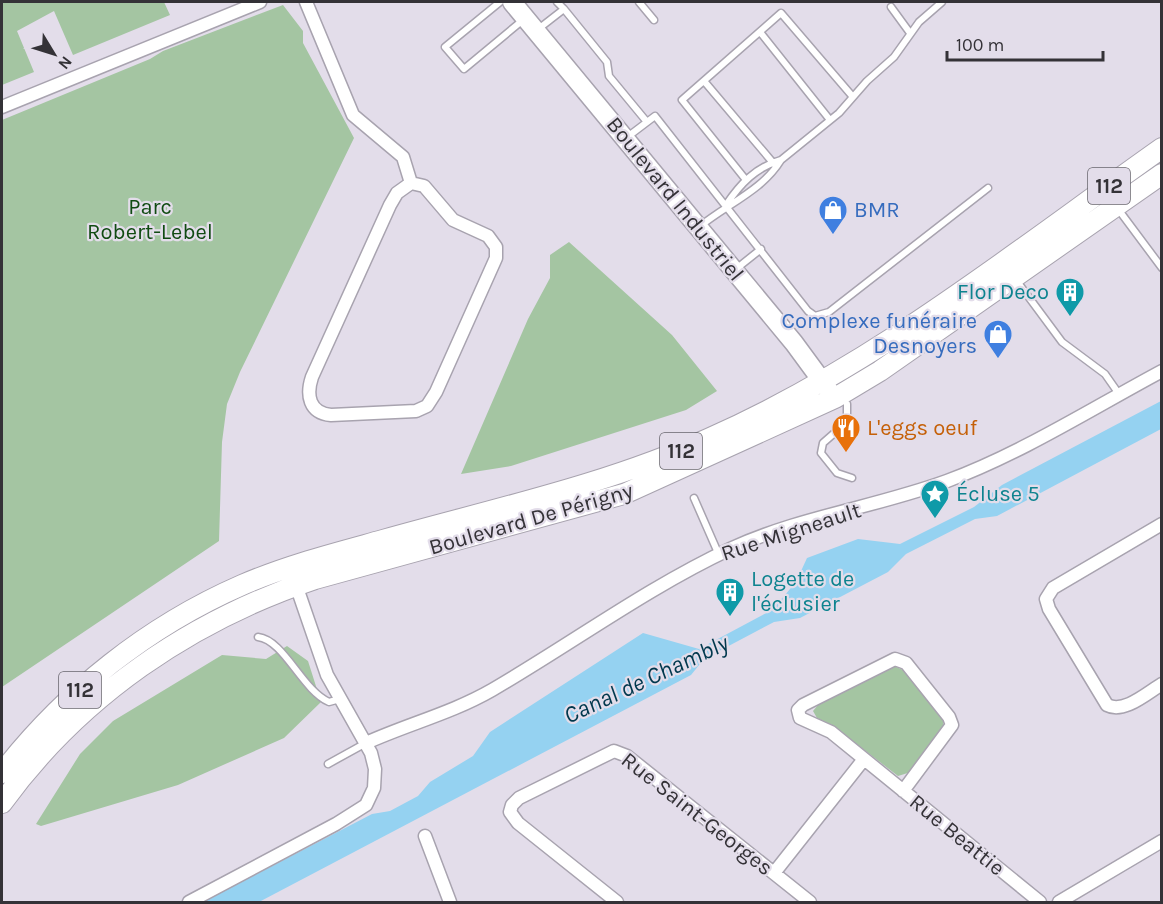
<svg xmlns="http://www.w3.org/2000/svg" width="1163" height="904" viewBox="0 0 1163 904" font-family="Karla,sans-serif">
<rect width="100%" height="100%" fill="#e3ddea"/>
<path fill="#a4c5a2" d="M2 2H164L170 15 73 55 54 11 17 31 34 72 2 85Z
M283 5 303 31V43L354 138 240 372 227 404 222 442 219 541 2 687V120L150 59 163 51Z
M569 242 672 335 717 391 686 410 511 466 461 474 528 319 550 278V255Z
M287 646 308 661 321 702 284 738 178 785 41 826 36 824 80 754 113 721 222 655 266 659Z
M894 666 903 670 942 717 944 726 911 772 898 776 832 725 817 718 813 711 818 705Z"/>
<path fill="#95d2f1" d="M1161 401V429L997 516 975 519 906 554 888 572 800 618 774 622 704 659 691 675 259 902H203L372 814 390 811 418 796 430 782 473 756 490 732 643 633 699 649 772 610 796 582 807 558 858 539 900 544 974 507 1002 485Z"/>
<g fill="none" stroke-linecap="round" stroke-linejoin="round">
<g stroke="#a8a3af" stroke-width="9">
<path id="lane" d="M500 2 445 47 464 69 523 20
M557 2 564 9
M639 2 654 20
M891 7 910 33
M537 30 564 9 607 62 609 76 647 122
M760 32 830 120
M704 81 774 164
M626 138 655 116 808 311 815 316 829 312 988 188
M781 160 839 113 867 81 894 57 919 22 942 2
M746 180 682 100 781 13 853 97
M1118 209 1162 268
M699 227C727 204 762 191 781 160 756 167 740 184 726 205
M736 269 761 249
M1016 280 1062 342 1105 374 1119 394
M847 404V422L823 443 821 453 837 473 852 478
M694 498 719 555
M258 637C284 640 302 690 329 702L340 699
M328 764 366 743"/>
</g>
<g stroke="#a8a3af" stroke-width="15">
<path id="street" d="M306 2 353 115 403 157 411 183
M2 107 260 2
M411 183 424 186 453 220 488 236 496 247V258L436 392 427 406 416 411 331 415C309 413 306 395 312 377L390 205 397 193Z
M1162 524 1053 588 1046 599 1049 609 1107 705C1124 714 1147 693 1162 684
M366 743C408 724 452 713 492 690 571 644 647 588 730 549 799 517 876 507 947 481 1022 453 1091 409 1162 371
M903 791 952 725 949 717 906 663 895 659 803 705 798 710 800 718 831 732 1040 902
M425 836 450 902
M774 873 864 759
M189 902 336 824 366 805 374 788 375 769 371 753 327 675 295 582
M617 902 518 823 510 812 512 805 519 798 614 751 627 756 810 902
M1059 902 1162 841"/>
</g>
<g stroke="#a8a3af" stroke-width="21">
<path id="secondary" d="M512 2 794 343 830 392"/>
</g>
<g stroke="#a8a3af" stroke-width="22">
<path id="primary" d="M2 773C65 692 148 626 242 585 288 565 336 553 383 540 493 509 606 485 710 438 874 366 1016 251 1162 148
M2 803C80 696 190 621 315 579L624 494 835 398 880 371 1162 174"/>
</g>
<use href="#lane" stroke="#fff" stroke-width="6"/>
<use href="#street" stroke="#fff" stroke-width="12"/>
<use href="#secondary" stroke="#fff" stroke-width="18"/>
<use href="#primary" stroke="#fff" stroke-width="20"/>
</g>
<defs>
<g id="shop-pin" transform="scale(1.5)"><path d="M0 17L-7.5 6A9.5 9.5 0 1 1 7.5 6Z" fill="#3f7fe0" stroke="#e3ddea"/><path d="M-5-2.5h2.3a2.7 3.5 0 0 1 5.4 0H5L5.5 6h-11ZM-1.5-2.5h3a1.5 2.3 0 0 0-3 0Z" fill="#fff"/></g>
<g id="building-pin" transform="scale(1.5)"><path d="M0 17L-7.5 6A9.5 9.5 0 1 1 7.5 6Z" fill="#0f9aa8" stroke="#e3ddea"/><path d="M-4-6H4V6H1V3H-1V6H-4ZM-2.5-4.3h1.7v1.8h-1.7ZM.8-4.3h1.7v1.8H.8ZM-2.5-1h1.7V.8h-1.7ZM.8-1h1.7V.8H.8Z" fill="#fff"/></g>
<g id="restaurant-pin" transform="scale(1.5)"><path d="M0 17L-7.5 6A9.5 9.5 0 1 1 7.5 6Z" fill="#e8710a" stroke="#e3ddea"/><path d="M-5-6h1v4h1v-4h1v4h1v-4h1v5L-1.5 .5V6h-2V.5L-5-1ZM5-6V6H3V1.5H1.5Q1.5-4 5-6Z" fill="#fff"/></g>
<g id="sight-pin" transform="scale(1.5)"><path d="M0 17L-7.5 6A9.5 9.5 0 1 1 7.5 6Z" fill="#0f9aa8" stroke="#e3ddea"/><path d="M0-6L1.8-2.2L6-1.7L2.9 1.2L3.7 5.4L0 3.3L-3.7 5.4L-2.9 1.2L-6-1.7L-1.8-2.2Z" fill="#fff"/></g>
</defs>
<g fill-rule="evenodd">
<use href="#shop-pin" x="833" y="210"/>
<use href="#building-pin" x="1070" y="292"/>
<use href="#shop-pin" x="998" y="334"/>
<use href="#restaurant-pin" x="846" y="428"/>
<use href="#sight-pin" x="935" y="494"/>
<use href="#building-pin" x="730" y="592"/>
</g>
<g text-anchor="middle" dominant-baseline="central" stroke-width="4.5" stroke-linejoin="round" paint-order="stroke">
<g fill="#e3ddea" stroke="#68656d" stroke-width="1.5">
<rect x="1088" y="168" width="42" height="36" rx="4.5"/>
<rect x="660" y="433" width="42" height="36" rx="4.5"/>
<rect x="59" y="672" width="42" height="36" rx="4.5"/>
</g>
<g font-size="21" font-weight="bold" fill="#343237">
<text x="1109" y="186">112</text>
<text x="681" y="451">112</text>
<text x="80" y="690">112</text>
</g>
<g font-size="22" fill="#343237" stroke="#e3ddea">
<text transform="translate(675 199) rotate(51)">Boulevard Industriel</text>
<text transform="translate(531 519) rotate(-16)">Boulevard De Périgny</text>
<text transform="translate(791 532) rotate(-18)">Rue Migneault</text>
<text transform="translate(697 814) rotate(38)">Rue Saint-Georges</text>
<text transform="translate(957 835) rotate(39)">Rue Beattie</text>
</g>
<g font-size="22" fill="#104b12" stroke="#e3ddea">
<text x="150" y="207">Parc<tspan x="150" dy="25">Robert-Lebel</tspan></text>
</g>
<g font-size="22" fill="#366cbe" stroke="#e3ddea" text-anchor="start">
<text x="854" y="210">BMR</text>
<text x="977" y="321" text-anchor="end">Complexe funéraire<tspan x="977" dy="25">Desnoyers</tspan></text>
</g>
<g font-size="22" fill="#0d838f" stroke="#e3ddea" text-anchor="start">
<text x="1049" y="292" text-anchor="end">Flor Deco</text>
<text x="956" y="494">Écluse 5</text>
<text x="751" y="579">Logette de<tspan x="751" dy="25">l'éclusier</tspan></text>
</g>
<g font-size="22" fill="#c56008" stroke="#e3ddea" text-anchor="start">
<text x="867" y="428">L'eggs oeuf</text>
</g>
<g font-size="24" font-style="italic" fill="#00384d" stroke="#e3ddea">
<text transform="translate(646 679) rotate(-25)">Canal de Chambly</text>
</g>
</g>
<rect width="1163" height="904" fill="none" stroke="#343237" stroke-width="6"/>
<g transform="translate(54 54) rotate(128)" stroke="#e3ddea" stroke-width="4.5" paint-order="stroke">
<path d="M0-4.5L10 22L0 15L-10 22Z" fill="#343237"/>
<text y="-9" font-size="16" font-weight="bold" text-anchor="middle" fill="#343237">N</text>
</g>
<path d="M947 51v9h156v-9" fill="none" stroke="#343237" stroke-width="3"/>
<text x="956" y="51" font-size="18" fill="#343237" stroke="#e3ddea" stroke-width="4.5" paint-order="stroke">100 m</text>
</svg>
